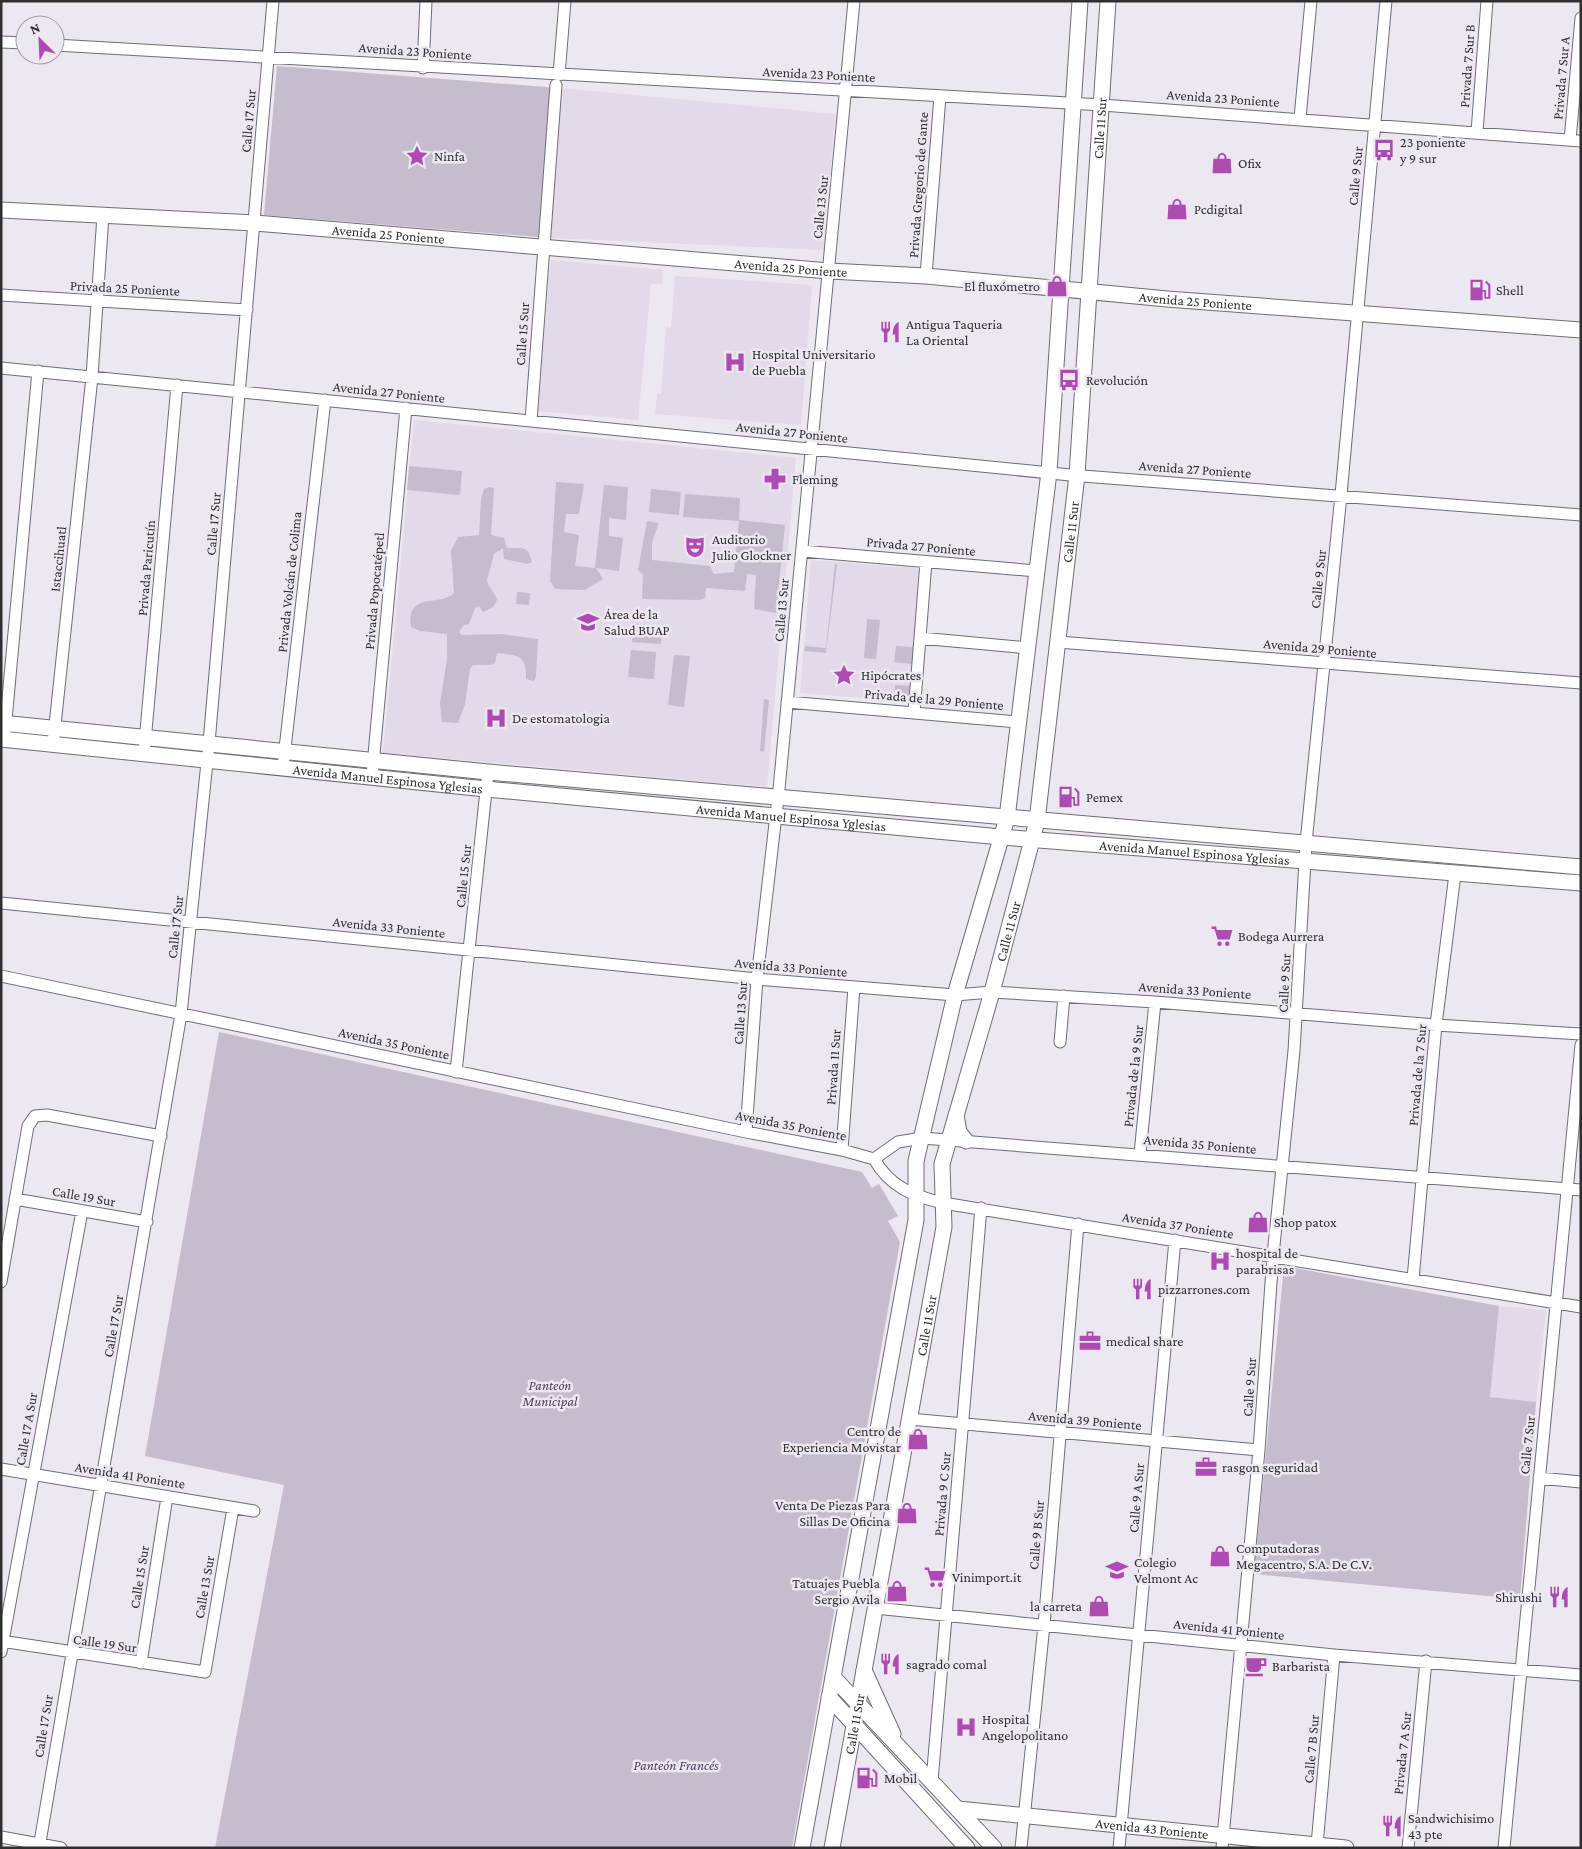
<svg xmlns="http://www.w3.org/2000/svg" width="1582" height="1849" viewBox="0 0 1582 1849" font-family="'Crimson Pro',serif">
<rect width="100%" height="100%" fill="#ece7f0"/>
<path fill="#e2d9e9" d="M559 88 835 114 824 250 551 238Z
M551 260 663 270 662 284H651L638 420 537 411Z
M675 276 812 285 801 425 655 414 657 394H661L666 327 671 328Z
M414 420 796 458 767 787 383 753Z
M811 560 916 568 923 575 912 702 800 693Z
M1499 1306 1546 1310 1536 1402 1490 1397Z"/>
<path fill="#c5bccd" d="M277 66 559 88 551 238 264 215Z
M409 466 462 471 460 495 407 490Z
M556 482 584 484 579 514H566L564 532 579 535 575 566 595 568 604 485 628 487 626 520 609 518V536L623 538 619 571 596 568 603 579 585 590 555 589 550 581Z
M490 487 494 488 491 535 504 538 507 548H522L528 551 532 562 527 564 504 559 503 548 494 554C493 559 487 579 487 581 489 588 495 593 497 600L493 607 483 612 479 606 475 608 469 624 464 625 459 632 462 635 501 634 538 639 536 676 534 681 526 679C527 655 518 655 497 653L495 663 490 665H473L470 669 465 704 458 723 442 722 440 703 447 659V634L420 631 411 627C405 591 441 607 454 593L451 551 458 537 479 535 481 499 484 489Z
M651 489 681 492 679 515 649 512Z
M685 494 740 498 739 520 785 525 776 613 754 609 756 575 747 574 745 591 706 588 705 598 699 600 642 599 643 575 638 570 647 521 659 523 652 542V560L710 566 714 574 734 572 739 521 683 517Z
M835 564 837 565 826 653 804 651 805 646 826 648Z
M517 592 530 593 529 605 516 604Z
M867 619 880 620 876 659 864 658Z
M634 624 662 626 661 644 632 642Z
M896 646 914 647 912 664 894 662Z
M631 650 656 652 654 679 628 677Z
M674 655 690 656 684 707 668 705Z
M895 685 913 686 912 702 894 700Z
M764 699 769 700 764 752 760 751Z
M219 1032 862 1172 872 1188 879 1184 898 1216 888 1221 900 1242 792 1848H215L284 1485 145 1456Z
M1284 1266 1499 1306 1490 1397 1536 1402 1520 1599 1254 1574Z"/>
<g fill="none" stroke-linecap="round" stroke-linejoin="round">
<g stroke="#716c74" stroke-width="13">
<path id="minor" d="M1 42 25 43
M55 45 1102 105 1581 141
M423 68 426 1
M559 75 565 1
M1300 118 1311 1
M1477 132 1487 1
M1570 140 1581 18
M926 276 940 96
M1 295 247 310
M1 368 1070 475 1581 515
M531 421 556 85
M802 551 1037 571
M920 638 1028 648
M1058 642 1581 683
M787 702 1018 722
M914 713 926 562
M5 731 38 371
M53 744 92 377 103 215
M144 753 177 385
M283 766 325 400
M372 776 406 408
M1 903 757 979 955 995 992 992 1155 1002 1436 1025 1581 1034
M1 976 746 1132 842 1150 874 1159
M1060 1042 1064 996
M456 1072 488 772
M746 1132 757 979 779 789 854 1
M842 1150 854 987
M1140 1154 1155 1002
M874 1159C890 1187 913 1196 943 1203L1581 1307
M874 1159 898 1142 922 1138 1581 1190
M15 1199 147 1222
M1413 1279 1436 1025 1455 874
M1 1282 28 1126 35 1116 47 1115 161 1136
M909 1419 1259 1450
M1 1469 254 1511
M1539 1478 1581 1482
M875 1608 1334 1655 1581 1675
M1 1641 205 1672 233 1508
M1 1652 82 1211
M141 1663 167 1497
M932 1781 981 1208
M1 1837 61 1848
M1317 1845 1334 1655
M39 1848 181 1014 209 743 273 1
M1021 1848 1044 1625 1078 1224
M1119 1848 1175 1240
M1222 1848 1259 1450 1273 1255 1294 1051 1306 843 1341 495 1386 1
M1408 1848 1426 1661
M1504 1848 1581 1045"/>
</g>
<g stroke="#716c74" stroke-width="17">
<g id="major">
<path id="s1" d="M1 210 255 223 829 271 926 276 1167 299 1581 330"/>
<path d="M1 723 488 772 1581 867"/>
<path id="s2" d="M1 739 486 789 1001 837 1581 883"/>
<path d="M956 1115 959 1132 966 1141"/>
<path d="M864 1670 893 1734"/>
<path d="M833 1677 994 1848"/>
<path d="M829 1697 967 1848"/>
<path id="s3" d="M958 1809 1346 1848"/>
<path d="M802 1848 916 1220V1161L955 995 1007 818 1049 472 1080 1"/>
<path id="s4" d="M832 1848 944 1227 942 1164 992 992 1037 821 1077 475 1108 1"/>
</g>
</g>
<use href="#minor" stroke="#fff" stroke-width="11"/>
<use href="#major" stroke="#fff" stroke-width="15"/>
</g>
<defs>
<g id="bus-bare" transform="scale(1.725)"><path d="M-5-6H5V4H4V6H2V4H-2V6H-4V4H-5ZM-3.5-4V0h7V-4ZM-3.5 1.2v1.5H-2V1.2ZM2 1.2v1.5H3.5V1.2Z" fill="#ad4bb2" stroke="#ece7f0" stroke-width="2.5" paint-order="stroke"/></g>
<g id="sight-bare" transform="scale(1.725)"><path d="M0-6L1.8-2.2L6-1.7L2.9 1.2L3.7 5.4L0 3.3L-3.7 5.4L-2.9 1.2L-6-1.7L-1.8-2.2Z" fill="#ad4bb2" stroke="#ece7f0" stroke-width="2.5" paint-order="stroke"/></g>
<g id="shop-bare" transform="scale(1.725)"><path d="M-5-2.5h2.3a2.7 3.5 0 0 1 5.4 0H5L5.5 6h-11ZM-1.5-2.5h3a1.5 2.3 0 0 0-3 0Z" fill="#ad4bb2" stroke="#ece7f0" stroke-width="2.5" paint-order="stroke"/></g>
<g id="fuel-bare" transform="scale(1.725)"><path d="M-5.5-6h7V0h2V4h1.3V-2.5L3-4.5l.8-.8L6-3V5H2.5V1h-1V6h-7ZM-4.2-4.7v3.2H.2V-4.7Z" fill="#ad4bb2" stroke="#ece7f0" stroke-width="2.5" paint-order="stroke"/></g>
<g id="restaurant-bare" transform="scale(1.725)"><path d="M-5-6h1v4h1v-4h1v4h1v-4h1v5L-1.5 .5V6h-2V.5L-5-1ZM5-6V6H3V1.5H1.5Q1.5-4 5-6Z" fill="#ad4bb2" stroke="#ece7f0" stroke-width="2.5" paint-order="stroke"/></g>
<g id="hospital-bare" transform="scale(1.725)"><path d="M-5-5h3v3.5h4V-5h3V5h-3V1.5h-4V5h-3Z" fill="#ad4bb2" stroke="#ece7f0" stroke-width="2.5" paint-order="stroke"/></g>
<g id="pharmacy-bare" transform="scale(1.725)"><path d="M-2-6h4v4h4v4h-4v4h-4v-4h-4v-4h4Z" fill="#ad4bb2" stroke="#ece7f0" stroke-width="2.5" paint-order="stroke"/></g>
<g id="theatre-bare" transform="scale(1.725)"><path d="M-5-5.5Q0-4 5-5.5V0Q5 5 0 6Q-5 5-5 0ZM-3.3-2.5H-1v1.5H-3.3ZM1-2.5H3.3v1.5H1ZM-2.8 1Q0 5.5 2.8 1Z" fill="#ad4bb2" stroke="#ece7f0" stroke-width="2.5" paint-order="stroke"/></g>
<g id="university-bare" transform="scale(1.725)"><path d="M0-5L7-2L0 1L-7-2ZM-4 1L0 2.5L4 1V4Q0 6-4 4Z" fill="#ad4bb2" stroke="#ece7f0" stroke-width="2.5" paint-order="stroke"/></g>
<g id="supermarket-bare" transform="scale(1.725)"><path d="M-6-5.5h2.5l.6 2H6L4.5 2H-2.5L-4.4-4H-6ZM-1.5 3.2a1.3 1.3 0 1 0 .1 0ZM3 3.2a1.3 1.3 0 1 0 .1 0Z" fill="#ad4bb2" stroke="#ece7f0" stroke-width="2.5" paint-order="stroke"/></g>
<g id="office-bare" transform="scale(1.725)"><path d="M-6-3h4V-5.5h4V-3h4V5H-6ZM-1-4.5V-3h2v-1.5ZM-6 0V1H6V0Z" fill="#ad4bb2" stroke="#ece7f0" stroke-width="2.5" paint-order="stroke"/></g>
<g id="school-bare" transform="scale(1.725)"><path d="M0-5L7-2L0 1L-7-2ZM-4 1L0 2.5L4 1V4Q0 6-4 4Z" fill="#ad4bb2" stroke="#ece7f0" stroke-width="2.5" paint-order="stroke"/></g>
<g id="cafe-bare" transform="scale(1.725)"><path d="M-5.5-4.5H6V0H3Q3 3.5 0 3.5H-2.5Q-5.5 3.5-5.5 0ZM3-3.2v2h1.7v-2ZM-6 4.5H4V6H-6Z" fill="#ad4bb2" stroke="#ece7f0" stroke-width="2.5" paint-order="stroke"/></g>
</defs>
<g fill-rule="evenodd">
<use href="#bus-bare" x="1384" y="150"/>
<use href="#sight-bare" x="417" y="156"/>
<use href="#shop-bare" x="1222" y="163"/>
<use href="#shop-bare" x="1177" y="209"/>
<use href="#shop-bare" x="1057" y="286"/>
<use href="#fuel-bare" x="1480" y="290"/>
<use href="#restaurant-bare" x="890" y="332"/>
<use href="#hospital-bare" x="735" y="362"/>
<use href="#bus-bare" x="1069" y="380"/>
<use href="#pharmacy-bare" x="775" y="479"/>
<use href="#theatre-bare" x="695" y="547"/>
<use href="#university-bare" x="588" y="622"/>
<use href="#sight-bare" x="844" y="675"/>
<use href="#hospital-bare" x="496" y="718"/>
<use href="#fuel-bare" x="1069" y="797"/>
<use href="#supermarket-bare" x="1222" y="936"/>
<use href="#shop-bare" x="1258" y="1222"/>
<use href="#hospital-bare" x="1220" y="1261"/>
<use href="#restaurant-bare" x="1142" y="1289"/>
<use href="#office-bare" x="1090" y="1341"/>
<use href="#shop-bare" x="918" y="1439"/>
<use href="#office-bare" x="1206" y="1467"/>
<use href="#shop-bare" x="907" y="1513"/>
<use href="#shop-bare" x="1220" y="1556"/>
<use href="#school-bare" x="1117" y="1570"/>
<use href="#supermarket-bare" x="935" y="1577"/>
<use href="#shop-bare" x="897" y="1591"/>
<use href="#restaurant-bare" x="1559" y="1597"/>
<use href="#shop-bare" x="1099" y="1606"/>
<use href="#restaurant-bare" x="890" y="1664"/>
<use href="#cafe-bare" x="1256" y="1666"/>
<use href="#hospital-bare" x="966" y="1727"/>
<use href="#fuel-bare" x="867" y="1778"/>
<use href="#restaurant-bare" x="1392" y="1826"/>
</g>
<g text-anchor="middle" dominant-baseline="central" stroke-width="5" stroke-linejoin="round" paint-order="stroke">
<g font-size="14" fill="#302e31" stroke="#ece7f0">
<text transform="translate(415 51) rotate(4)">Avenida 23 Poniente</text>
<text transform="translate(1467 66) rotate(-86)">Privada 7 Sur B</text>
<text transform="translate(819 74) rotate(3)">Avenida 23 Poniente</text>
<text transform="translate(1561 78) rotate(-85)">Privada 7 Sur A</text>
<text transform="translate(1223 98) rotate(4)">Avenida 23 Poniente</text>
<text transform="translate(248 121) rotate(-85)">Calle 17 Sur</text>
<text stroke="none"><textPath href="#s4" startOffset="1746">Calle 11 Sur</textPath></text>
<text transform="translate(1355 176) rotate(-85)">Calle 9 Sur</text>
<text transform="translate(918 185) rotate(-86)">Privada Gregorio de Gante</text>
<text transform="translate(820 207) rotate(-84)">Calle 13 Sur</text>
<text stroke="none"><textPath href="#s1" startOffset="388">Avenida 25 Poniente</textPath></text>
<text stroke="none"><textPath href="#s1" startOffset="792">Avenida 25 Poniente</textPath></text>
<text transform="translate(125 288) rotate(3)">Privada 25 Poniente</text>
<text stroke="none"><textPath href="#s1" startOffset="1198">Avenida 25 Poniente</textPath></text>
<text transform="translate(522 334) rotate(-86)">Calle 15 Sur</text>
<text transform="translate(389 392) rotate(6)">Avenida 27 Poniente</text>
<text transform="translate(792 432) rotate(6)">Avenida 27 Poniente</text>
<text transform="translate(1195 469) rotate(4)">Avenida 27 Poniente</text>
<text transform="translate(213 524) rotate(-85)">Calle 17 Sur</text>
<text stroke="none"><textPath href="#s4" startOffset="1341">Calle 11 Sur</textPath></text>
<text transform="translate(921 546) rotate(5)">Privada 27 Poniente</text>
<text transform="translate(58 559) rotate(-84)">Istaccihuatl</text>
<text transform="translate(146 568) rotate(-85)">Privada Paricutín</text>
<text transform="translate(1318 579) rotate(-84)">Calle 9 Sur</text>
<text transform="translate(289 582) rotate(-84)">Privada Volcán de Colima</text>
<text transform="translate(374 591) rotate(-85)">Privada Popocatépetl</text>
<text transform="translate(781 610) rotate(-85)">Calle 13 Sur</text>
<text transform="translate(1320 648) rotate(5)">Avenida 29 Poniente</text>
<text transform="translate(934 699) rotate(5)">Privada de la 29 Poniente</text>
<text stroke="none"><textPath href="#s2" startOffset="389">Avenida Manuel Espinosa Yglesias</textPath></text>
<text stroke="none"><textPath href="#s2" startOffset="794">Avenida Manuel Espinosa Yglesias</textPath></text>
<text stroke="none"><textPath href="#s2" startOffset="1199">Avenida Manuel Espinosa Yglesias</textPath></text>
<text transform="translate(463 876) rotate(-84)">Calle 15 Sur</text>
<text transform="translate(175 927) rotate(-84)">Calle 17 Sur</text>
<text transform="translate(389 927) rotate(6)">Avenida 33 Poniente</text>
<text stroke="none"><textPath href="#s4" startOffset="936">Calle 11 Sur</textPath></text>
<text transform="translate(791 967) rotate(5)">Avenida 33 Poniente</text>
<text transform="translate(1284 983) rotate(-87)">Calle 9 Sur</text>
<text transform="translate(1195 990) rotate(4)">Avenida 33 Poniente</text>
<text transform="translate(740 1013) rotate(-86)">Calle 13 Sur</text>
<text transform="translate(394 1043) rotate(12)">Avenida 35 Poniente</text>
<text transform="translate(833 1067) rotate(-86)">Privada 11 Sur</text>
<text transform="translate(1417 1075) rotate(-85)">Privada de la 7 Sur</text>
<text transform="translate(1133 1076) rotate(-84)">Privada de la 9 Sur</text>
<text transform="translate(791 1125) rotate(11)">Avenida 35 Poniente</text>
<text transform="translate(1200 1144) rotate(5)">Avenida 35 Poniente</text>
<text transform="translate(84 1196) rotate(10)">Calle 19 Sur</text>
<text transform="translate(1178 1225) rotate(9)">Avenida 37 Poniente</text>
<text stroke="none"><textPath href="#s4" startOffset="531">Calle 11 Sur</textPath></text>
<text transform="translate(113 1326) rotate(-80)">Calle 17 Sur</text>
<text transform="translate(1249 1387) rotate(-86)">Calle 9 Sur</text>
<text transform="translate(1085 1420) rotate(5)">Avenida 39 Poniente</text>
<text transform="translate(26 1429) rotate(-80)">Calle 17 A Sur</text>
<text transform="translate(1527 1445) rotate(-84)">Calle 7 Sur</text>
<text transform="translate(130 1475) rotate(9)">Avenida 41 Poniente</text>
<text transform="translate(942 1494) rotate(-85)">Privada 9 C Sur</text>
<text transform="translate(1136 1498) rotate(-85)">Calle 9 A Sur</text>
<text transform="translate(1036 1535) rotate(-85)">Calle 9 B Sur</text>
<text transform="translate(139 1577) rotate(-81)">Calle 15 Sur</text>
<text transform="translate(204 1587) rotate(-80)">Calle 13 Sur</text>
<text transform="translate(1229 1629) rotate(6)">Avenida 41 Poniente</text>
<text transform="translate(105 1643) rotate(8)">Calle 19 Sur</text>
<text stroke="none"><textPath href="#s4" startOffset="126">Calle 11 Sur</textPath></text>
<text transform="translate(43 1726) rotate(-81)">Calle 17 Sur</text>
<text transform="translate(1311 1749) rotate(-85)">Calle 7 B Sur</text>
<text transform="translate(1402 1753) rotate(-84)">Privada 7 A Sur</text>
<text stroke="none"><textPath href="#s3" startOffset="195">Avenida 43 Poniente</textPath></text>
</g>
<g font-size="14" fill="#302e31" stroke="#ece7f0" text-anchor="start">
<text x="1400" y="142">23 poniente<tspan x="1400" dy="16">y 9 sur</tspan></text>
<text x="434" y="156">Ninfa</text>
<text x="1238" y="163">Ofix</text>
<text x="1194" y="209">Pcdigital</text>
<text x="1040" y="286" text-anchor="end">El fluxómetro</text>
<text x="1496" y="290">Shell</text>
<text x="906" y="324">Antigua Taqueria<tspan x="906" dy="16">La Oriental</tspan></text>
<text x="752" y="354">Hospital Universitario<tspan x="752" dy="16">de Puebla</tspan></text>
<text x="1086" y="380">Revolución</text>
<text x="792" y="479">Fleming</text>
<text x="712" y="539">Auditorio<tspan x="712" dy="16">Julio Glockner</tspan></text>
<text x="604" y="614">Área de la<tspan x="604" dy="16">Salud BUAP</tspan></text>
<text x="861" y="675">Hipócrates</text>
<text x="512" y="718">De estomatologia</text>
<text x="1086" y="797">Pemex</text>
<text x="1238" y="936">Bodega Aurrera</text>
<text x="1274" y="1222">Shop patox</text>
<text x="1236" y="1253">hospital de<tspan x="1236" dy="16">parabrisas</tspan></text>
<text x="1158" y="1289">pizzarrones.com</text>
<text x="1106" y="1341">medical share</text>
<text x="901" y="1431" text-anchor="end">Centro de<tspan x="901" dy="16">Experiencia Movistar</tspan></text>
<text x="1222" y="1467">rasgon seguridad</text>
<text x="890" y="1505" text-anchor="end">Venta De Piezas Para<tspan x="890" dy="16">Sillas De Oficina</tspan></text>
<text x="1236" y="1548">Computadoras<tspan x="1236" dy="16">Megacentro, S.A. De C.V.</tspan></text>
<text x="1134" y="1562">Colegio<tspan x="1134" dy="16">Velmont Ac</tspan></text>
<text x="952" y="1577">Vinimport.it</text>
<text x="880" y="1583" text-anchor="end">Tatuajes Puebla<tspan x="880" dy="16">Sergio Avila</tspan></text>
<text x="1542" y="1597" text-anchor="end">Shirushi</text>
<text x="1082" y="1606" text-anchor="end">la carreta</text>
<text x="906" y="1664">sagrado comal</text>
<text x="1272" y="1666">Barbarista</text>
<text x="982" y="1719">Hospital<tspan x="982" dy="16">Angelopolitano</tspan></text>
<text x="884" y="1778">Mobil</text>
<text x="1408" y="1818">Sandwichisimo<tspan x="1408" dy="16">43 pte</tspan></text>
</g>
<g font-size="14" font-style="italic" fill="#533b64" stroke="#ece7f0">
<text x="550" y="1385">Panteón<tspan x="550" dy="16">Municipal</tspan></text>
<text x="676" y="1765">Panteón Francés</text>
</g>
</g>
<rect width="1582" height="1849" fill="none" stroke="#302e31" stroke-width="5"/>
<g transform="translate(40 40) rotate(336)"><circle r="24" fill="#ece7f0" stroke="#a19da4"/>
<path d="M0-4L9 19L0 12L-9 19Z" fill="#ad4bb2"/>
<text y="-8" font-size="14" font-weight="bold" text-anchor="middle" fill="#302e31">N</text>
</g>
</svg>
